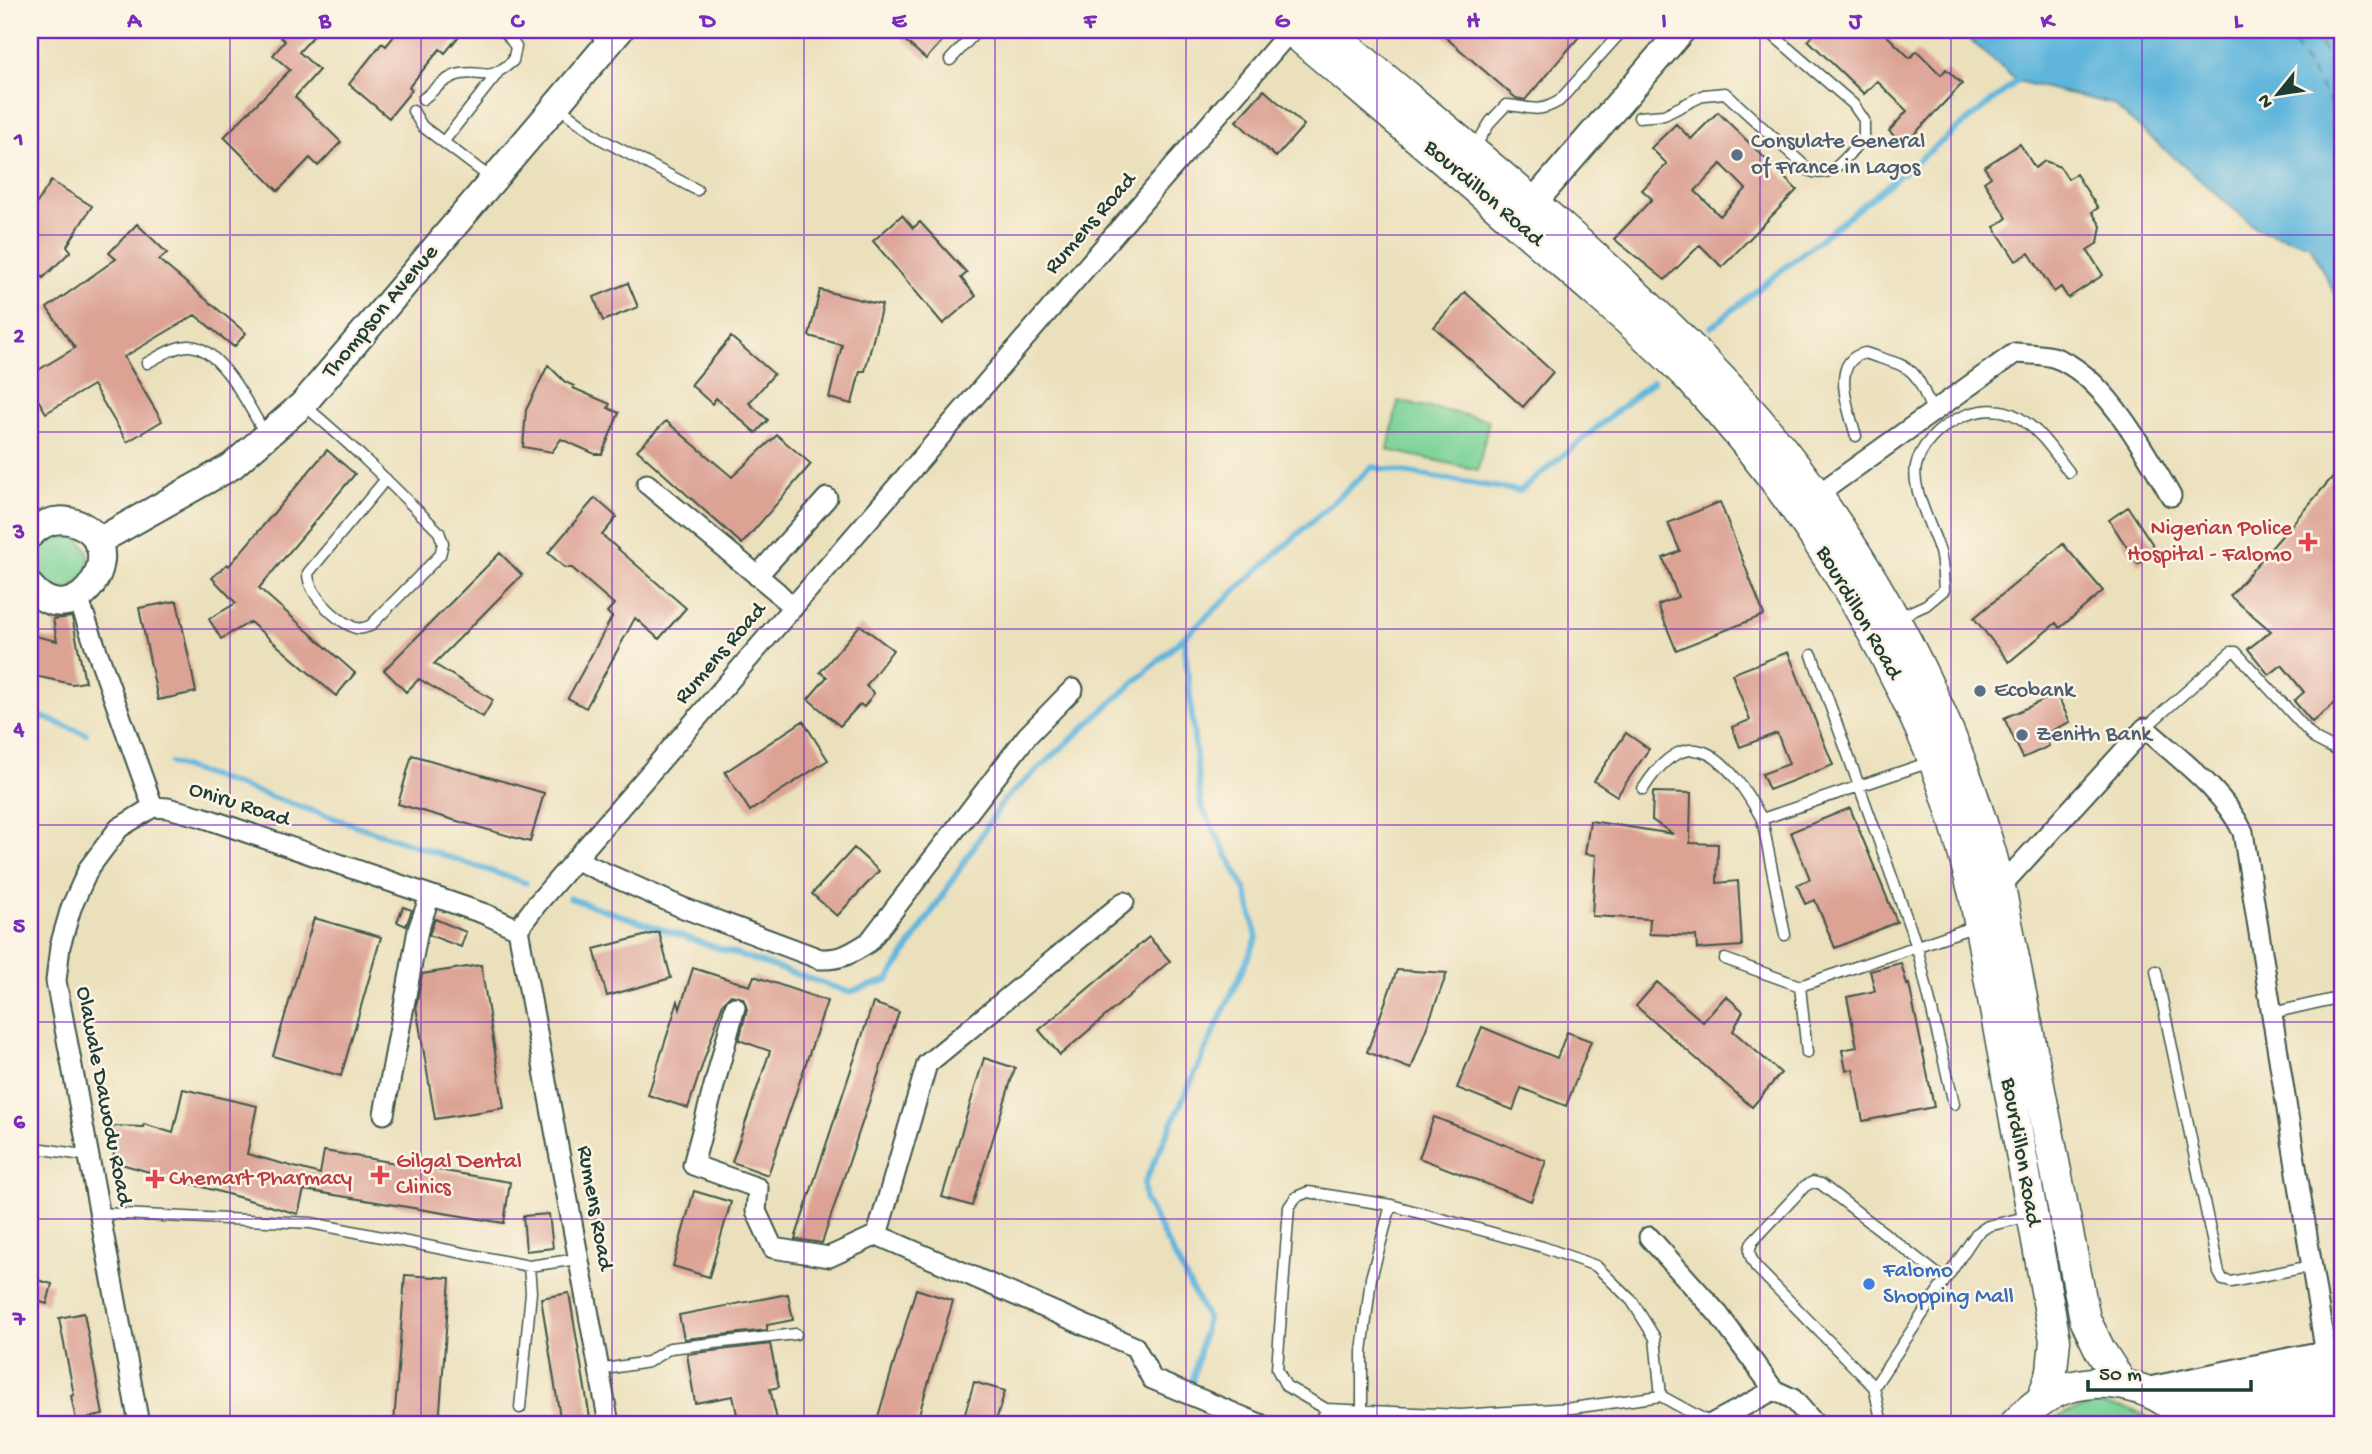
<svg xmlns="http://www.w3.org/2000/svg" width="2372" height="1454" viewBox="0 0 2372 1454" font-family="'Gochi Hand',sans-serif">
<rect width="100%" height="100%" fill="#fcf5e5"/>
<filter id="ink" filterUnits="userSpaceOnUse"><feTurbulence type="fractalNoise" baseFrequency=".0143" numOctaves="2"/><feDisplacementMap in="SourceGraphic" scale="14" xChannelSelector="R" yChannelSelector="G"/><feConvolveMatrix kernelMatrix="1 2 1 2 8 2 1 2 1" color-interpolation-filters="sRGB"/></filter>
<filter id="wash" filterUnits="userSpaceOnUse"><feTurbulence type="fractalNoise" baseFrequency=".00686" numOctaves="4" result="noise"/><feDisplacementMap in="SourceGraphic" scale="28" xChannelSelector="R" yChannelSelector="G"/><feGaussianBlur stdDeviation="1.57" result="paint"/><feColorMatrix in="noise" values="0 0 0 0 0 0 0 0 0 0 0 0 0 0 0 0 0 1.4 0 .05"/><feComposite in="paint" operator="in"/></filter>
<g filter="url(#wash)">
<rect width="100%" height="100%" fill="#ebe0bc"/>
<path fill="#7ad297" stroke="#4c8866" stroke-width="2" d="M1398 401 1489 420 1478 470 1388 450Z
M33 561a28 28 0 1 1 56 0a28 28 0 1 1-56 0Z
M2094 1405C2117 1406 2139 1408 2157 1424H2048L2066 1413Z"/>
<path fill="#5fb5dc" stroke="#3f7988" stroke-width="2" d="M1959 30H2342V309L2310 245 2257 229 2112 104 2017 81Z"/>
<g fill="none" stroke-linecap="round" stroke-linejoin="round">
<path stroke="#5fb5dc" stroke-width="6" d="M1711 327 2017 81
M1184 638 1201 805 1246 891 1257 938 1144 1184 1145 1200 1207 1318 1190 1392
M30 712 86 734
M171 763 526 883
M569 898 849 992 888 980 1004 800 1372 467 1520 491 1653 381"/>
<path stroke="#2f5b5e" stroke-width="2" stroke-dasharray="9 7" stroke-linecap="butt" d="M2286 30 2342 123
M2312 30 2342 80
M2330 30 2342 50"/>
</g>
<g id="blocks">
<path fill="#dca395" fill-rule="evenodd" d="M272 30H319L299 52 319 70 295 97 341 142 318 166 310 158 278 191 224 137 290 70 273 55 285 41Z
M399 30H464L445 53 440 49 409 87 412 90 389 118 349 84 382 43 386 46Z
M893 30H952L926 59Z
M1437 30H1585L1525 100 1516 98Z
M1818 30H1881L1910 58 1917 51 1941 75 1946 69 1962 84 1904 145 1889 131 1907 111 1877 81 1864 94 1808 40Z
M1264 90 1304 125 1276 157 1236 121Z
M1718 112 1797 190 1722 267 1700 245 1665 280 1614 239 1652 199 1642 190 1667 164 1651 148 1676 124 1691 139ZM1721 164 1746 189 1720 216 1695 191Z
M2020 144 2035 168 2045 161 2060 167 2068 179 2076 174 2098 208 2092 212 2101 226 2098 243 2087 250 2103 275 2068 298 2061 287 2054 292 2029 253 2016 261 1994 227 2007 218 1984 182 1991 177 1984 167Z
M51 181 92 206 67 246 71 251 43 278 30 264V214Z
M902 215 913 228 920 222 954 259 967 273 961 278 976 296 943 324 873 241Z
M137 224 167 253 159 260 246 333 234 347 195 315 124 357 162 421 127 442 93 385 46 413 30 386V375L75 348 47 308 116 259 109 253Z
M628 283 638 307 603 321 594 297Z
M820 290 882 305 865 371H860L852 404 829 398 842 345 809 336Z
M1465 292 1553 372 1523 407 1434 327Z
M731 337 774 374 749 403 768 420 756 433 716 398 712 404 691 385Z
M548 365 565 382 574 386 573 388 610 404 608 408 619 413 602 454H595L561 439 552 452 523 447 526 410Z
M666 421 732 477 777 435 811 464 742 544 637 450Z
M327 450 355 474 259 588 355 673 336 696 250 622 221 639 209 619 236 603 212 578 227 564 229 566Z
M2342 466V697L2312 722 2294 701 2304 692 2282 665 2269 675 2248 649 2271 631 2230 596Z
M595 498 617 517 602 535 686 608 659 639 635 618 586 708 568 698 612 617 607 612 614 604 572 568H565L548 553Z
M1720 502 1764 615 1676 650 1658 605 1678 597 1663 558 1680 551 1668 523Z
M2128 507 2157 551 2138 564 2109 520Z
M2063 544 2103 591 2060 628 2056 623 2009 662 1974 618Z
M500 553 522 575 434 664 493 700 483 717 419 679 406 692 384 670Z
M177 601 196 692 158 700 139 608Z
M72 617 85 682 72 684 30 675V635L57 641 53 619Z
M860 625 893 650 866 686 874 693 864 707 860 704 840 726 808 699 827 677 820 672Z
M1788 652 1833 765 1769 790 1762 774 1789 764 1777 733 1740 747 1732 727 1750 720 1732 674Z
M2057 694 2070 722 2044 734 2049 746 2023 758 2004 718Z
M803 721 828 760 750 811 725 772Z
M1626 733 1649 749 1617 796 1594 781Z
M412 755 544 793 530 842 398 804Z
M1653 792 1691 793 1690 843 1718 844 1717 883 1738 881 1742 946 1697 949 1696 936 1649 934 1650 919 1592 916 1596 855 1585 854 1590 821 1673 834 1652 820Z
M1850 808 1897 922 1835 948 1815 900 1805 904 1797 885 1810 879 1791 832Z
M854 848 879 871 837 916 812 894Z
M403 907 412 910 406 926 397 922Z
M314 918 381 937 341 1076 273 1056Z
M435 919 466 932 461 947 429 935Z
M659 932 671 978 607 996 594 949Z
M1149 937 1170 961 1060 1055 1039 1030Z
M1901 963 1907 985 1909 984 1934 1107 1863 1121 1853 1069 1846 1070 1842 1050 1857 1047 1847 997 1875 991 1870 971Z
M481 965 504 1108 435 1119 416 1006 422 974Z
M693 968 750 986 754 976 827 1001 768 1175 732 1162 770 1051 739 1040 747 1009 743 998 731 995 723 1003 688 1108 648 1095 678 1001 680 1009Z
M1397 970 1447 973 1411 1069 1367 1052Z
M1657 982 1703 1022 1726 996 1743 1011 1733 1031 1781 1073 1752 1107 1636 1006Z
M873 1003 899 1012 822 1243 795 1239Z
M1482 1027 1557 1058 1567 1032 1591 1041 1566 1106 1521 1088 1513 1110 1457 1088Z
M984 1058 1015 1068 972 1206 942 1197Z
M183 1089 257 1106 247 1154 320 1174 324 1151 510 1182 504 1223 304 1190 298 1214 114 1162 113 1126 143 1127 144 1124 173 1133Z
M1434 1117 1546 1161 1531 1201 1419 1158Z
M694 1191 731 1202 709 1277 673 1266Z
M549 1214 553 1248 526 1251 523 1216Z
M405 1275 450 1278 439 1424H394Z
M30 1278 52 1284 47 1304 30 1299Z
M916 1289 953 1301 916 1424H890L877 1420Z
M569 1293 591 1424H561L541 1298Z
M788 1294 793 1320 767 1325V1330L684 1339 679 1315Z
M84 1313 103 1415 76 1420 71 1396 74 1395 59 1318Z
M770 1344 779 1387 770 1389 778 1424H739L733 1396 695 1403 687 1354Z
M974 1382 1005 1391 995 1424H962Z"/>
</g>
</g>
<g filter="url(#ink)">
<use href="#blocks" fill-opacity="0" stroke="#3e5548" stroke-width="2"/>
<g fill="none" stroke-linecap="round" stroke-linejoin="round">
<g stroke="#3e5548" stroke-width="13">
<path id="lane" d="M590 30 607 44
M950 60 978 30
M423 99C433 91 447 76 461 74 489 70 485 84 513 61L516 47 504 30
M556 105 601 139 697 190
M413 111 422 126 492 179
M1639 117 1664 115 1704 95 1725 93 1810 171C1834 180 1848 154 1864 137V120L1853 104 1767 30
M444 141 497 74
M1474 148 1491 121 1506 105C1529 106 1536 115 1559 101L1623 30
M147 363C160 356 173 347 188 346 220 345 251 410 265 434
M305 406C352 445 395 488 439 532L443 543 440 555 370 626C364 628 359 630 353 627 335 619 308 594 308 573L386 479
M1856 436C1850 413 1828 361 1865 353 1913 369 1913 363 1932 411
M1897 618 1926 605 1944 590C1943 578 1943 564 1940 552 1933 529 1911 489 1916 466 1925 427 1983 396 2018 417 2040 430 2054 452 2069 472
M1812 655 1917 947 1954 1104
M2145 728 2231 652H2236L2315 739 2342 753
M1643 789C1692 712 1730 763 1762 819L1930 762
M1762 819 1785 935
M1725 959 1800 986 1976 926
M2156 971 2219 1273 2223 1280 2231 1282 2312 1266
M1800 986 1807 1053
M2272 1013 2342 997
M30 1147 89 1156
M100 1213 311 1223 529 1266 578 1259
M599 1370 648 1362 670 1348 796 1334
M1874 1387 1976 1234 1988 1226 2030 1216
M520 1408 531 1292 529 1266
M1326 1409 1460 1415 1572 1408 1661 1396 1712 1424
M1362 1410V1352L1371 1278 1391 1205 1543 1247 1596 1266 1632 1301 1655 1338 1661 1396
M1320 1424 1326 1409 1286 1386 1277 1369 1289 1207 1296 1197 1308 1192 1391 1205
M1882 1424 1874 1387 1756 1267C1750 1257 1747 1251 1753 1241L1805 1186 1813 1182 1821 1184 1945 1280"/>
</g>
<g stroke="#3e5548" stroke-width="23">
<path id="street" d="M647 484 776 591 793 608
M1817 495 2015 353C2028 354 2041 354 2053 357 2103 373 2146 453 2171 496
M757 576 827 498
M78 598 153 807 168 808 202 817 485 914 518 929
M576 860 681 907 820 959C841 960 852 953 869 942L1027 736 1073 689
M1992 890 2000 887 2145 728C2180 760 2222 789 2243 832L2325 1349
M735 1007 693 1165 758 1188 756 1211 773 1248 829 1257 877 1235 1135 1347 1152 1379 1260 1424
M384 1114 418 930 430 896
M877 1235 927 1064 1124 902
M1649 1237 1719 1315 1774 1390
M2140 1389 2342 1347
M139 1424 56 981 60 946 71 908 89 868 119 828 153 807
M609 1424 518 929 536 905 1291 30
M1711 1424 1774 1390 1793 1399 1815 1424"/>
</g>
<g stroke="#3e5548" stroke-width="30">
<path id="secondary" d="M1523 219 1533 203 1682 30
M30 535C40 524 54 518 69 521 141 538 76 643 30 586
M97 542 232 466 303 404 620 30"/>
</g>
<g stroke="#3e5548" stroke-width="33">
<path id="primary" d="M1291 30C1381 107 1472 184 1561 262 1605 301 1651 338 1691 380 1793 490 1876 620 1933 759 1951 803 1962 849 1974 894L2055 1340 2052 1371 2042 1400
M1327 30C1455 138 1588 242 1705 362 1845 504 1952 694 2000 887L2085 1319 2100 1350 2122 1384
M2162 1399 2342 1371
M2015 1424C2030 1408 2046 1394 2067 1388 2109 1375 2163 1387 2189 1424
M2194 1424 2342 1399"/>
</g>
<use href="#lane" stroke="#fff" stroke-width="10"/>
<use href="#street" stroke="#fff" stroke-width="19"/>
<use href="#secondary" stroke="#fff" stroke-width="26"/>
<use href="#primary" stroke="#fff" stroke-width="30"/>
</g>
</g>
<path fill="none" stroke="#7b2cbf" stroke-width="2" stroke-opacity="0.55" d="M230 30V1424M421 30V1424M612 30V1424M804 30V1424M995 30V1424M1186 30V1424M1377 30V1424M1568 30V1424M1760 30V1424M1951 30V1424M2142 30V1424M30 235H2342M30 432H2342M30 629H2342M30 825H2342M30 1022H2342M30 1219H2342"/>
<g fill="#5c6f8a" stroke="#fcf5e5" stroke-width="2.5">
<circle cx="1737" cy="155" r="7"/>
<circle cx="1980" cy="691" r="7"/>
<circle cx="2022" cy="735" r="7"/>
</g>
<g fill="#e0444e" stroke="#fcf5e5" stroke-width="2.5">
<path d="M2304.5 531.5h7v7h7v7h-7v7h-7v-7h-7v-7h7z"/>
<path d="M376.5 1164.5h7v7h7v7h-7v7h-7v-7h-7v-7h7z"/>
<path d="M151.5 1168.5h7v7h7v7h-7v7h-7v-7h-7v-7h7z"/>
</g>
<circle fill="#3f7fe0" stroke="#fcf5e5" stroke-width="2.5" cx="1869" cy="1284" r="7"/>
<g text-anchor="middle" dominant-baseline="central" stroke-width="5" stroke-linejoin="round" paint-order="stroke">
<g font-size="23" fill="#4e5e75" stroke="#fcf5e5" text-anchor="start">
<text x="1751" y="142">Consulate General<tspan x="1751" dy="26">of France in Lagos</tspan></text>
<text x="1994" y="691">Ecobank</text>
<text x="2036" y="735">Zenith Bank</text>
</g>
<g font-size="23" fill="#1f3d34" stroke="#fcf5e5">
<text transform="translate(1483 194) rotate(41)">Bourdillon Road</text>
<text transform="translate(1091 224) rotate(-49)">Rumens Road</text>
<text transform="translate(381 312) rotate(-50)">Thompson Avenue</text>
<text transform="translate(1858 613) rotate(60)">Bourdillon Road</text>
<text transform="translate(721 654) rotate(-49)">Rumens Road</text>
<text transform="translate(239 805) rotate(18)">Oniru Road</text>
<text transform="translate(103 1096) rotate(79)">Olawale Dawodu Road</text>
<text transform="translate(2020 1152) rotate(80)">Bourdillon Road</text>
<text transform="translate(594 1208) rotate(80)">Rumens Road</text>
</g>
<g font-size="23" fill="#be3a42" stroke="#fcf5e5" text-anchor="start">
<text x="2292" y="529" text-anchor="end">Nigerian Police<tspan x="2292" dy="26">Hospital - Falomo</tspan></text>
<text x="396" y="1162">Gilgal Dental<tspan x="396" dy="26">Clinics</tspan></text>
<text x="169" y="1179">Chemart Pharmacy</text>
</g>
<g font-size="23" fill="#366cbe" stroke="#fcf5e5" text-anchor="start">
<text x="1883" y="1271">Falomo<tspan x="1883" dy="26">Shopping Mall</tspan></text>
</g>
</g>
<rect width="2372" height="1454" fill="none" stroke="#fcf5e5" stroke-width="77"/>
<g transform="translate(2278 94) rotate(240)" stroke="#fcf5e5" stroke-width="5" paint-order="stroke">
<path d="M0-5L12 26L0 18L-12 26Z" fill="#1f3d34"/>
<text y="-10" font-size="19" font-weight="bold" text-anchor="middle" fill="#1f3d34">N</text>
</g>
<path d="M2088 1380v10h163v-10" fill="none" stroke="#1f3d34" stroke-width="3.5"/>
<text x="2099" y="1380" font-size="21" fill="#1f3d34" stroke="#fcf5e5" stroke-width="5" paint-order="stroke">50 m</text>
<rect x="38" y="38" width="2296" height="1378" fill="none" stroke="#7b2cbf" stroke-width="2.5"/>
<g font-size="23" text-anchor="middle" font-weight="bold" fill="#7b2cbf">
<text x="134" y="27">A</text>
<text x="325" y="27">B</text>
<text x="517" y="27">C</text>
<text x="708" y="27">D</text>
<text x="899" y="27">E</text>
<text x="1090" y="27">F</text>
<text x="1282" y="27">G</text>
<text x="1473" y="27">H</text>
<text x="1664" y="27">I</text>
<text x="1855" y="27">J</text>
<text x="2047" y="27">K</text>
<text x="2238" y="27">L</text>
<text x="19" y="145">1</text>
<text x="19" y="342">2</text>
<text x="19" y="538">3</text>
<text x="19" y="735">4</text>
<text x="19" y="932">5</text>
<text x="19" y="1128">6</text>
<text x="19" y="1325">7</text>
</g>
</svg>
